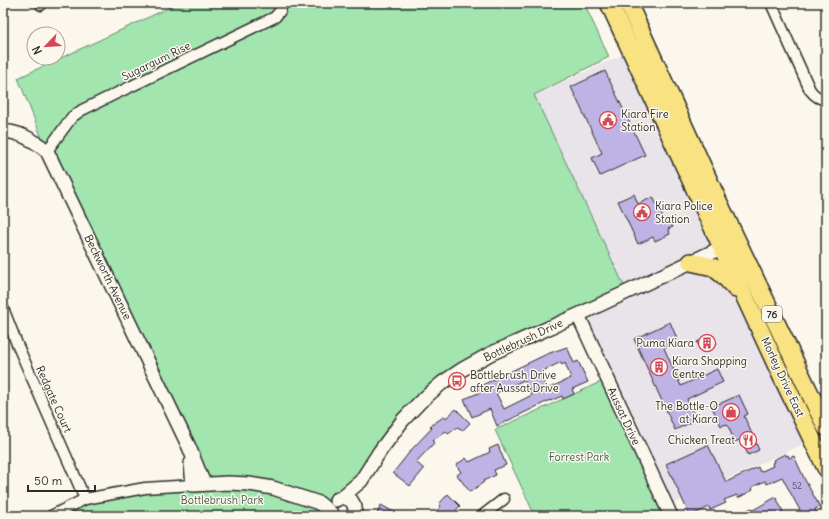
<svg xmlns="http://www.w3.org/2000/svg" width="829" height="519" viewBox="0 0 829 519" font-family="Delius,sans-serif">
<rect width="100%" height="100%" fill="#fbf7ec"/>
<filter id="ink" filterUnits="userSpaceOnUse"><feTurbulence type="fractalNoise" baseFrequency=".025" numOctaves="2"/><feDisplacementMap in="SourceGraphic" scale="8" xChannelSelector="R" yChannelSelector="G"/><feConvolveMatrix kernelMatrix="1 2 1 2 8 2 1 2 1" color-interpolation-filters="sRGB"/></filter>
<g filter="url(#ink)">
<path fill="#e9e3ea" d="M631 51 723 247 692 262 730 282 812 440 666 507 578 315 534 95Z"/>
<path fill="#a2e5af" stroke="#66886d" d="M179 3H584L609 57 534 95 627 292 463 369 380 451 335 501 320 503 334 516H51L85 499 203 484 47 151 18 78Z
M607 379 671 516H535L495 430Z"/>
<path fill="#beb3e5" stroke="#2b2b2b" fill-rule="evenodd" d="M605 71 645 155 600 176 592 158 602 153 571 87Z
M634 194 638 204 653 197 665 222 669 220 673 227 668 229 670 234 655 241 653 237 638 244 618 201Z
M670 322 678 341 664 348 681 386 717 369 723 382 687 399 696 420 675 430 634 339Z
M712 335 717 344 701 351 697 342Z
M567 347 574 363 578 361 588 382 572 389 574 394 563 399 562 396 550 401V400L497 426 490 409 472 417 464 399 481 392 478 387 547 354ZM561 362 562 365 565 363 571 378 547 389 539 373ZM524 380 532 395 504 409 496 393Z
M739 395 748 414 744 416 759 450 748 455 741 439 735 442 727 424 721 426 712 407Z
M456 409 470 423 462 431 458 427 448 434 446 431 432 441 434 443 416 462 424 469 410 486 393 473 412 449 432 428 430 426 445 416 446 418Z
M498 445 506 465 494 470 496 475 483 481 484 482 470 492 457 475 461 472 456 465 466 458 469 462 490 452 489 449Z
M708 445 726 482 758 467 760 472 773 466 772 463 774 462 773 460 785 454 786 456 788 455 789 458 794 456 805 480 820 507 815 509 818 516H803L782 477 767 484 765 481 752 487 753 490 738 498 737 495 724 500 726 503 710 510 709 507 690 516 666 464Z
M448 494 460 506 451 516H440L436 512 441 506 439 504Z
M776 497 785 516H734L752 508 753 510Z
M381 505 401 516H376Z"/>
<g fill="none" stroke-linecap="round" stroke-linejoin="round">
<g stroke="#2b2b2b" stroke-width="13">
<path id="minor" d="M41 3V5
M771 3 810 90C814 95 819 100 826 99
M47 151 72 117 82 110 275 17 280 11 282 3
M3 308 17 344 85 499
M51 516 85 499 145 488 193 485
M482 516 504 499"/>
</g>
<g stroke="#2b2b2b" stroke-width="16">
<path id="tertiary" d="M3 131C19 132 35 141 47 151L189 447 204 484
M578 315 671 516
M191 463 193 485 228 483 249 484 273 488 319 503 332 514
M342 497 361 481 380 451 403 420 420 402 442 383 463 369 490 354 578 315 723 247 730 248
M336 500 342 497 351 500 355 507 354 516"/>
</g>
<g stroke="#2b2b2b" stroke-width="20">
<path id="primary" d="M609 3 780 373 826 468
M628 3 718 201 826 427
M691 262 713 267 724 276 736 289"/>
</g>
<use href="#minor" stroke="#fbf7ec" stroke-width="10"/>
<use href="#tertiary" stroke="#fbf7ec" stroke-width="13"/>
<use href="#primary" stroke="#f8e281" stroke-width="17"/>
</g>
</g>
<defs>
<g id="civic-ring" transform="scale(0.9)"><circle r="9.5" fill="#fbf7ec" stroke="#d1495b" stroke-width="1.5"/><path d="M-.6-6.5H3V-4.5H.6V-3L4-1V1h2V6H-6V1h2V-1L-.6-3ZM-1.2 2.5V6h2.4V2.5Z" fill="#d1495b"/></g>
<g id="building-ring" transform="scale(0.9)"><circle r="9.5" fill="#fbf7ec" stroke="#d1495b" stroke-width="1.5"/><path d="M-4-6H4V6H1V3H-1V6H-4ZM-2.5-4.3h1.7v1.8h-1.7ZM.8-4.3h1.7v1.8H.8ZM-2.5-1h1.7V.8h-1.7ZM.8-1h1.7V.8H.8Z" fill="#d1495b"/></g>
<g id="bus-ring" transform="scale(0.9)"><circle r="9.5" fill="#fbf7ec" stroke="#d1495b" stroke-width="1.5"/><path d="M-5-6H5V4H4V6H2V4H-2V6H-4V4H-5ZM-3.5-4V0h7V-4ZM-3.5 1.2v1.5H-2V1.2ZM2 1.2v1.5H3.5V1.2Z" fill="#d1495b"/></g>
<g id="shop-ring" transform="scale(0.9)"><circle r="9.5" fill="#fbf7ec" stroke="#d1495b" stroke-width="1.5"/><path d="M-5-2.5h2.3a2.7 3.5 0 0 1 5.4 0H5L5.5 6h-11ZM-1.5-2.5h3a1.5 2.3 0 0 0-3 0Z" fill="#d1495b"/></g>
<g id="restaurant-ring" transform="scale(0.9)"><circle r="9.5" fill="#fbf7ec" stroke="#d1495b" stroke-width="1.5"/><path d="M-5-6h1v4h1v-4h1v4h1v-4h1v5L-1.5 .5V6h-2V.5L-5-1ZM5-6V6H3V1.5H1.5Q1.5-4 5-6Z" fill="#d1495b"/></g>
</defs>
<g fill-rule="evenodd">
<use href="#civic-ring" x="608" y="120"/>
<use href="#civic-ring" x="642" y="212"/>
<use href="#building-ring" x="707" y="343"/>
<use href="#building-ring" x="659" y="367"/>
<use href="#bus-ring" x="457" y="381"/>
<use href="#shop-ring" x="731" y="412"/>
<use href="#restaurant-ring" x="748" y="440"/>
</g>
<g text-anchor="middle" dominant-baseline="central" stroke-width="3" stroke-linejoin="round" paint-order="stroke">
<g font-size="9" fill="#504d5a">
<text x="797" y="485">52</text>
</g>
<rect fill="#fbf7ec" stroke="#696865" stroke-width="1" x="762" y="306" width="20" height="16" rx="3"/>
<g font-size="10" font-weight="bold" fill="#2b2b2b">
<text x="772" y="314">76</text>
</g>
<g font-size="11" fill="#2b2b2b" stroke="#fbf7ec">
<text transform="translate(156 61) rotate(-26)">Sugargum Rise</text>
<text transform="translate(108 277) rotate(64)">Beckworth Avenue</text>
<text transform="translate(523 340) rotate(-25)">Bottlebrush Drive</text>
<text transform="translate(783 377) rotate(65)">Morley Drive East</text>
<text transform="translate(54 399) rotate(66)">Redgate Court</text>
<text transform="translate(624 416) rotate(65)">Aussat Drive</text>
</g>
<g font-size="11" fill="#2b2b2b" stroke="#fbf7ec" text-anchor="start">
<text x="621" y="114">Kiara Fire<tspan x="621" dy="13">Station</tspan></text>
<text x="655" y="206">Kiara Police<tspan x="655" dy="13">Station</tspan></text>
<text x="694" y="343" text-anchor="end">Puma Kiara</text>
<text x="672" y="361">Kiara Shopping<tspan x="672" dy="13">Centre</tspan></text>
<text x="470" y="375">Bottlebrush Drive<tspan x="470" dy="13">after Aussat Drive</tspan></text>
<text x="718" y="406" text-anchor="end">The Bottle-O<tspan x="718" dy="13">at Kiara</tspan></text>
<text x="735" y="440" text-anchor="end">Chicken Treat</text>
</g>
<g font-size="11" fill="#495a4c" stroke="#fbf7ec">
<text x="579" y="457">Forrest Park</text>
<text x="222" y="500">Bottlebrush Park</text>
</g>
</g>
<rect width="829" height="519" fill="none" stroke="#fbf7ec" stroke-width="16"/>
<rect x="8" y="8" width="813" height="503" fill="none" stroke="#2b2b2b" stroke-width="1.5" filter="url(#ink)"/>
<g transform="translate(46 46) rotate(245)"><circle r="19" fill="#fbf7ec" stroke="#a8a59f"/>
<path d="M0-3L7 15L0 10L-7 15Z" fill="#d1495b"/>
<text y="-6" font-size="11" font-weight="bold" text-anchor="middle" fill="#2b2b2b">N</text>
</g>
<path d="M28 485v6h67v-6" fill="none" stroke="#2b2b2b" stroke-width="2"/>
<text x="34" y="485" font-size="12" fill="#2b2b2b" stroke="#fbf7ec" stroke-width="3" paint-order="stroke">50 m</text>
</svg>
